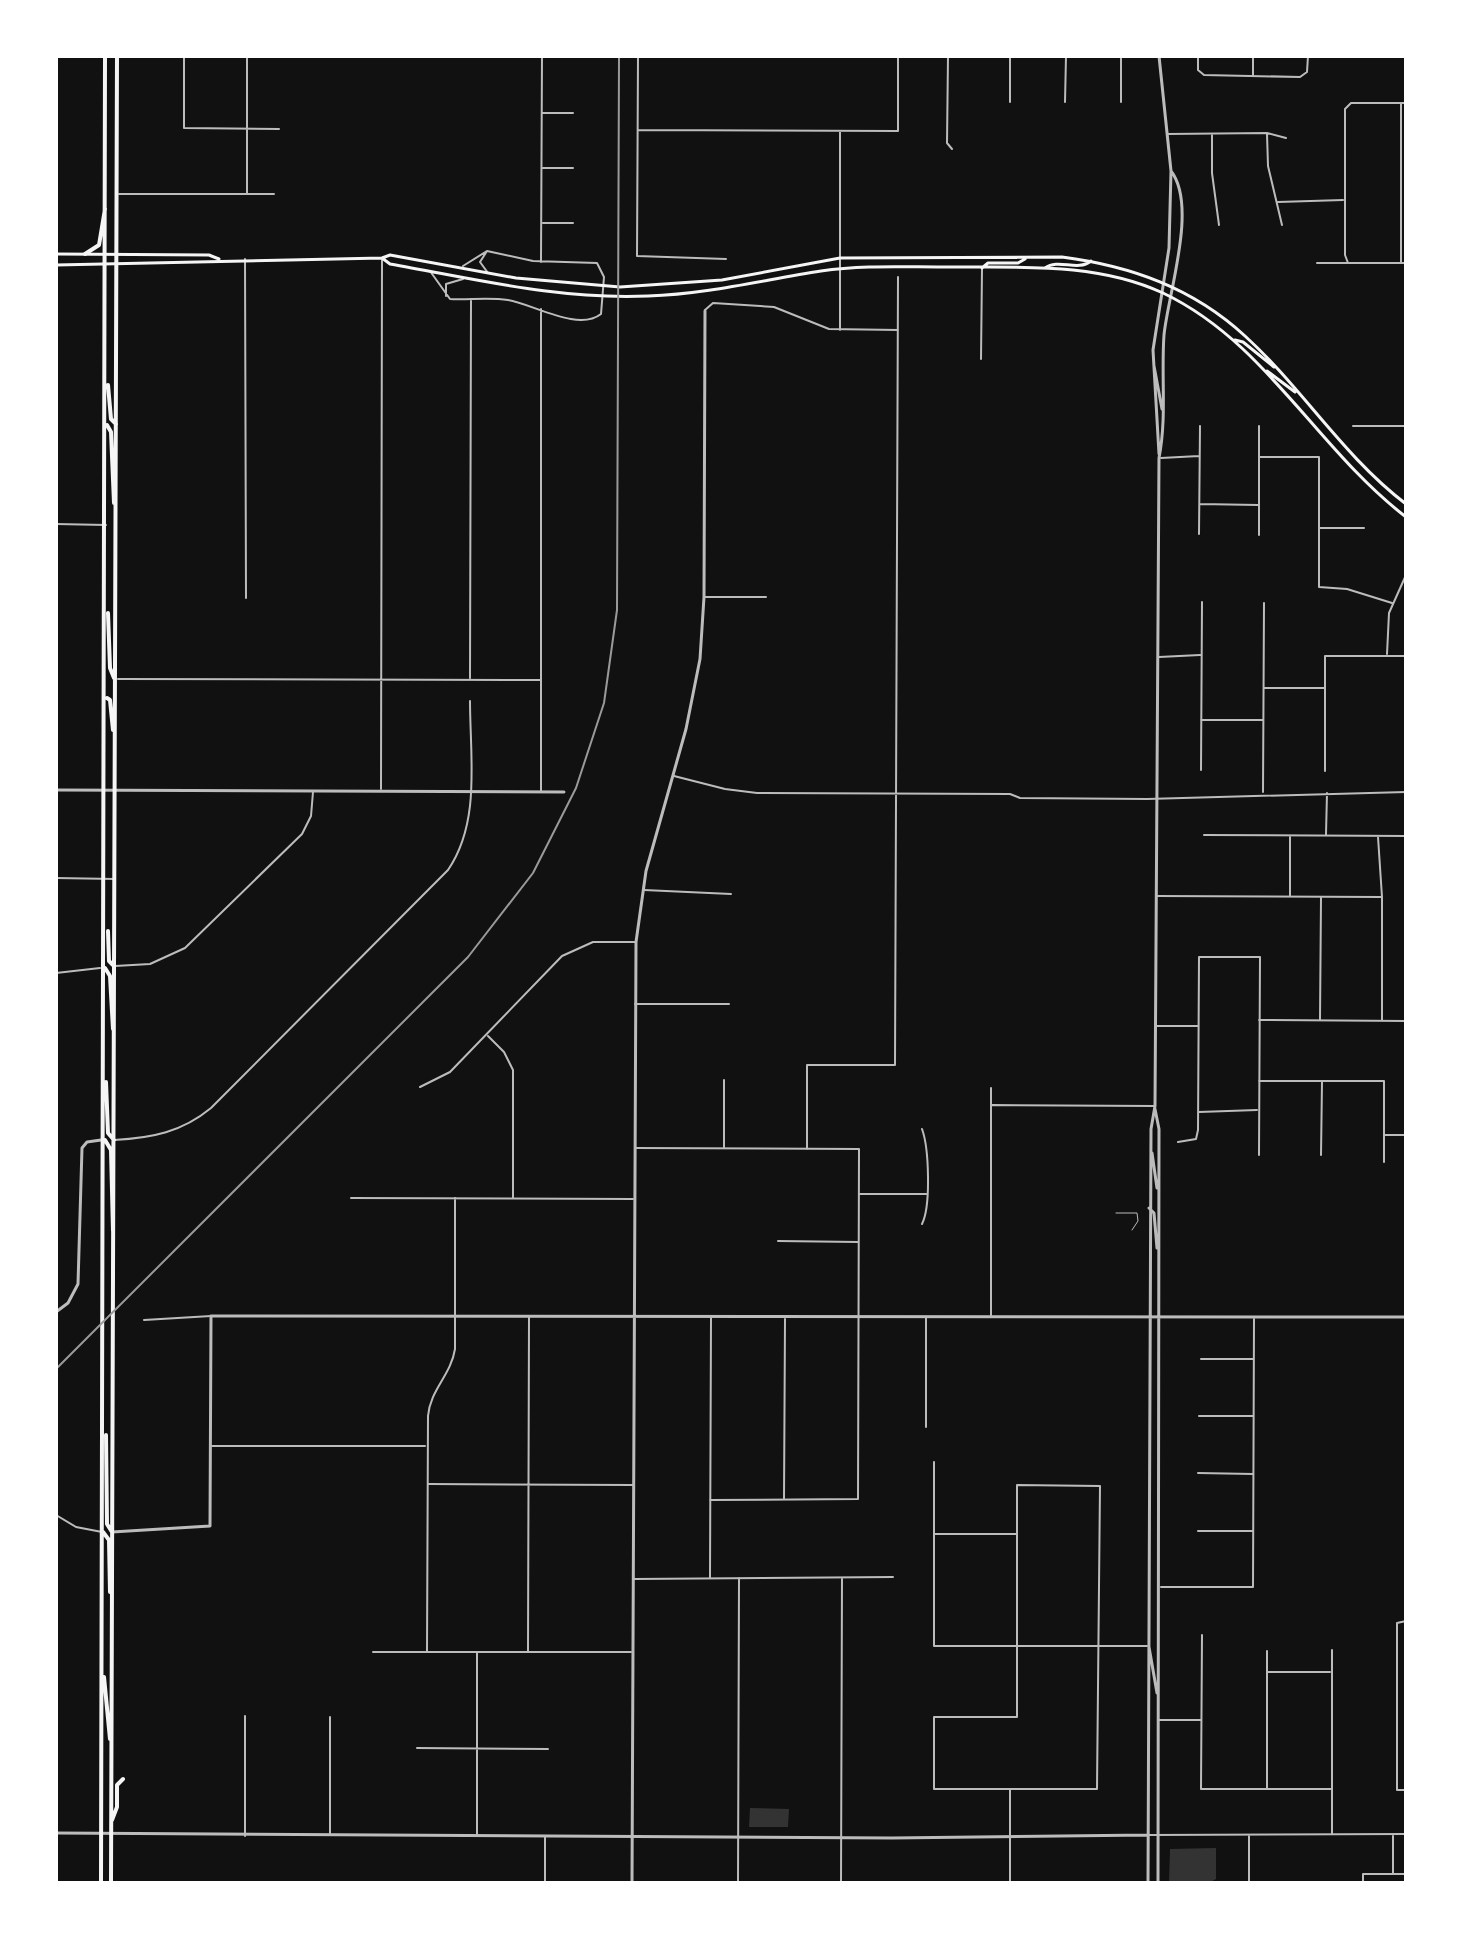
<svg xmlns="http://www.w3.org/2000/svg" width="1462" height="1939" viewBox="0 0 1462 1939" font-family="'IBM Plex Sans',sans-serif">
<rect width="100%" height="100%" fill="#111"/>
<path fill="#333" d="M750 1808 789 1809 788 1827H749Z
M1216 1848V1879L1209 1883H1169L1170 1849Z"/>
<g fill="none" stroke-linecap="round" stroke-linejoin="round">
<path stroke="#bcbcbc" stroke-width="1" d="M1116 1213H1137L1138 1221 1132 1230"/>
<path stroke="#bcbcbc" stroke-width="2" d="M184 56V128L279 129
M638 56 637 256 726 259
M948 56 947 143 952 149
M1198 56V70L1204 75 1300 77 1307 72 1308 56
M1253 75V56
M1010 102V56
M1065 102 1066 56
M1121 102V56
M1401 104V263
M543 113H573
M638 130 898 131V56
M840 132V330
M1167 134 1267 133 1286 138
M1212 134V173L1219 225
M1267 134 1268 166 1282 225
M543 168H573
M119 194H274
M247 194V56
M1278 202 1343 200
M543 223H573
M245 259 246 598
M541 262 542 56
M1317 263H1406
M1348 263 1345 255V109L1351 103H1406
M463 266 487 251 480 262 488 273
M430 271 450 299C469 300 489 297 508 300 533 304 578 332 601 314L604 277 597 263 533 261 487 251
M446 296V284L463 279
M705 310 713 303 774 307 829 329 898 330
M981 359 982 269
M1353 426H1406
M1259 457H1319V587L1347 589 1392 603
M1161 458 1199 456
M1200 504 1258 505
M56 524 106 525
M1320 528H1364
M1199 534 1200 426
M1259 535V426
M704 597H766
M1387 654 1389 613 1406 575
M1159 657 1200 655
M470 678 471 299
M118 679 540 680
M1264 688H1325
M1201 720H1262
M1201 770 1202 602
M1325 771V656H1406
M674 776 725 789 757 793 1010 794 1020 798 1147 799 1406 792
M381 789 382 260
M541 792V309
M1263 792 1264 603
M1326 834 1327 793
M1204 835 1406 836
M1378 837 1382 897V1021
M56 878 115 879
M644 890 731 894
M1290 895V837
M1157 896 1382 897
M115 966 150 964 185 948 302 834 311 816 313 792
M56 973 100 968
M635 1004H729
M1320 1019 1321 898
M1259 1020 1406 1021
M1156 1026H1198
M488 1036 504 1052 513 1070V1197
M1259 1081H1384V1162
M420 1087 450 1072 562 956 593 942H635
M992 1105 1154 1106
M1199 1112 1257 1110
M1385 1135H1406
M114 1140C152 1138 182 1132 211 1108L448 870C481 822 470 757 470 701
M1178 1142 1196 1139 1198 1130 1199 957H1260L1259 1155
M635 1148 859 1149 858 1499 710 1500
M724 1148V1080
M807 1149V1065H895L898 277
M1321 1155 1322 1082
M860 1194H926
M351 1198 633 1199
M922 1224C931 1206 929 1148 922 1129
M778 1241 858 1242
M991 1317V1088
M926 1318V1427
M144 1320 211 1316
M1201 1359H1253
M1199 1416H1253
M212 1446H425
M934 1462V1646H1147
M1198 1473 1253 1474
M429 1484 633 1485
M1017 1485 1100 1486 1097 1789H934V1717H1017Z
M784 1499 785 1319
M56 1515 76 1527 102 1532
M1198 1531H1252
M934 1534H1016
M710 1578 711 1318
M634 1579 893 1577
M1161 1587H1253L1254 1319
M1406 1621 1397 1623V1790H1406
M1202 1635 1201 1789H1332
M373 1652H631
M427 1652 428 1416C430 1390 451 1375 455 1349V1198
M528 1652 529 1317
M477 1653V1835
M1268 1672H1330
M1159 1720H1200
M417 1748 548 1749
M1267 1789V1651
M1332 1833V1650
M330 1835V1717
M1149 1835 1406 1834
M245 1836V1716
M1393 1873V1835
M545 1883V1837
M738 1883 739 1578
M841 1883 842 1578
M1010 1883V1790
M1249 1883V1836
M1363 1883V1874H1406"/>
<path stroke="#bcbcbc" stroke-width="3" d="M1154 366 1162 409
M1159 454 1153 350 1169 248 1171 171 1159 56
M56 790 564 792
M1155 1109 1159 1129 1158 1883
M1152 1153 1157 1188
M1149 1208 1154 1213 1157 1248
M56 1312 68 1303 78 1284 82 1148 87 1142 101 1140
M112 1532 210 1526 211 1316 1406 1317
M1149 1647 1157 1693
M56 1833 892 1838 1148 1835
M632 1883 636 942 646 871 686 729 700 659 704 597 705 311
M1148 1883 1151 1129 1155 1106 1159 458C1167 417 1161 376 1164 335 1168 294 1198 206 1171 171"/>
<path stroke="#f5f5f5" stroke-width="3" d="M56 254 209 255 219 259
M382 258 390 264C476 279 559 300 648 296 707 294 763 280 821 271 861 265 902 267 942 267 1015 268 1094 261 1163 293 1266 342 1317 449 1406 517
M56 265 382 258 390 255 516 278 620 287 722 280 840 258 1062 257C1131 266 1193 288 1245 336 1303 389 1343 456 1406 504
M982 268 988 263H1018L1025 259
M1045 268C1059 258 1077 272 1091 261
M1235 340 1243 342 1274 367
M1267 371 1295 392"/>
<path stroke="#f5f5f5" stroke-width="4" d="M85 254 99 245 105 209
M108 385 111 419 116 424
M107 425 111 432 114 503
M108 613 110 668 114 678
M107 698 110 700 113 730
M108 931 109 961 114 966
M105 968 110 976 113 1029
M106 1082 108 1133 114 1140
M105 1140 111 1150 113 1231
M106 1435 107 1524 112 1532
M103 1532 109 1540 110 1592
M104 1677 110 1739
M112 1820 117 1807V1785L123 1779
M101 1883 105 56
M111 1883 117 56"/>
<path stroke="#9a9a9a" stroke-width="2" d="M56 1369 468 957 533 873 576 788 604 703 617 610 619 56"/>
</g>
<rect width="1462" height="1939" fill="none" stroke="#ffffff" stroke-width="116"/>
</svg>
